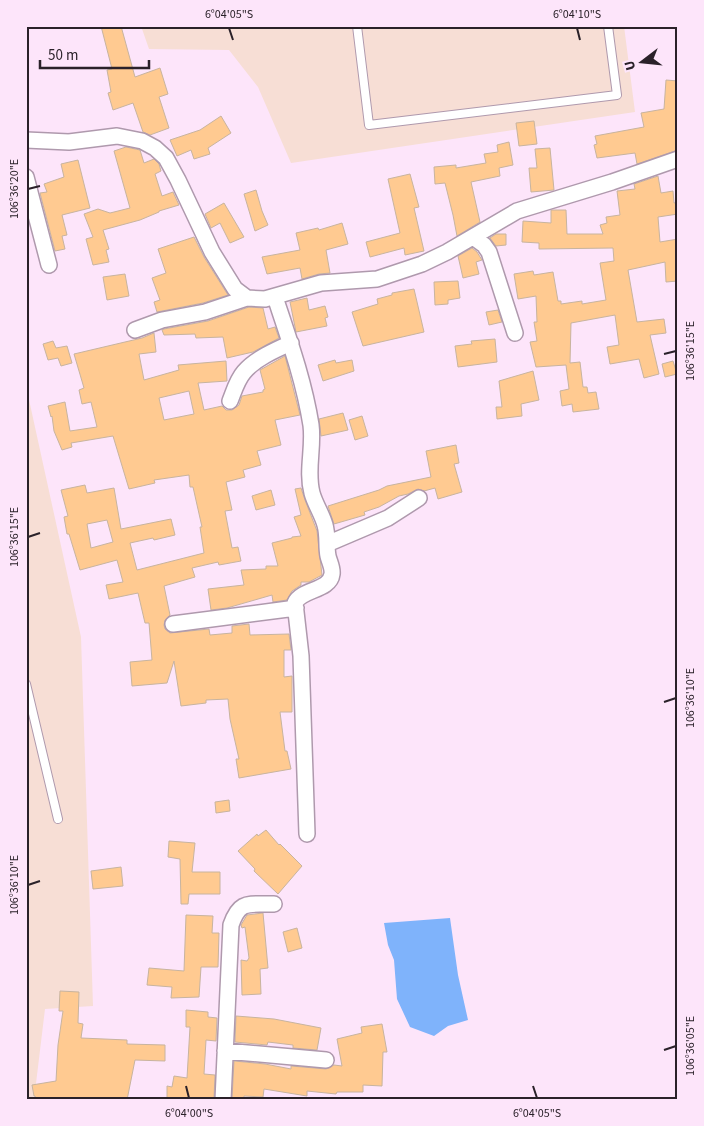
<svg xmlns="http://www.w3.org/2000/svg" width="704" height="1126" viewBox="0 0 704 1126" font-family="'Source Sans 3',sans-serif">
<rect width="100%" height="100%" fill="#fde5fa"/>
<path fill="#f7ded5" d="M141 26H624L635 112 291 163 258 87 229 50 149 49Z
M26 386 81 637 93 1006 45 1009 34 1100H26Z"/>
<path fill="#7fb3fb" d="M450 918 458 975 468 1020 448 1026 434 1036 410 1027 397 999 394 960 388 945 384 923Z"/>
<path fill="#ffca91" stroke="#c8b49f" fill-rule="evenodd" d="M101 26H121L135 77 160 68 168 94 159 97 169 128 150 135 143 132 133 103 113 110 108 93 111 92 107 70 112 69Z
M666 80 678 81V150L637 164 635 153 597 158 594 145 597 144 595 136 644 127 641 113 664 109Z
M221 116 231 133 208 148 210 154 194 159 191 150 177 156 170 140 200 130Z
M534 121 537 144 519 146 516 123Z
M509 142 513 165 499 168 500 176 471 182 480 222 457 236 453 215 445 183 435 184 434 167 456 165V168L486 163 484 154 498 152 497 145Z
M126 147 140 150 144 163 154 159 159 164 161 171 155 174 162 196 173 192 179 205 159 211V212L140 220 103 230 109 249 106 250 109 262 93 265 86 239 93 237 84 214 98 209 110 213 130 208 114 151Z
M550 148 554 190 531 192 529 168H537L535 149Z
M78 160 90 208 62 215 67 235 62 236 65 249 55 251 40 193 47 192 44 184 64 177 61 164Z
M410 174 419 207 414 208 424 251 405 255 404 248 370 257 366 242 400 233 388 179Z
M658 176 661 193 673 191 674 203 678 202V214L658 217 660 242 678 239V281L666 282 665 262 628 270 637 322 664 319 666 333 650 335 659 374 644 378 639 359 610 364 607 347 619 345 615 315 571 323 570 363 580 362 583 387H587L588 393 596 392 599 409 573 412 572 404 562 406 560 391 569 389 566 365 536 367 530 342 537 341 534 322H537L536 296 518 299 514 274 533 271 534 275 553 272 558 301H561V304L582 301V304L606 300 600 263 614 261 613 248 539 249V243L522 242 523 221 551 223V210H566L567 234H603L600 225 607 223 606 217 620 215 617 191 635 189 634 184Z
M256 190 262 211 268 225 255 231 244 194Z
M224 203 244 237 230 243 220 223 211 228 205 214Z
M342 223 348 244 326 250 330 273 319 274 302 279 300 268 267 274 262 257 300 250 296 233 318 228 319 230Z
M496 234H506V245L496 246 490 238Z
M194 237 204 257 228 295 203 303 157 312 154 302 160 300 152 278 166 273 158 249Z
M472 248 477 252 482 260 476 262 479 274 463 278 458 256Z
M125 274 129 296 107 300 103 277Z
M458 281 460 298 448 300V304L435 305 434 282Z
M414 289 424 332 363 346 352 312 378 304 377 299 392 295V293Z
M307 298 309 310 325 306 328 317 325 318 327 326 296 332 290 302Z
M249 307 263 308 268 329 275 327 279 338 253 352 227 358 223 337 196 338 195 334 164 335 162 330 164 329 208 321Z
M498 310 502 322 489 325 486 312Z
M154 333 156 352 139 354 144 380 179 370 178 365 226 361 227 381 198 383 204 410 222 406 226 410H232L239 405 242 396 263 392V390L265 389 260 370 285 356 300 415 275 420 281 445 257 451 261 465 243 470 245 477 226 482 232 510 225 511 232 548 238 547 241 561 219 565 218 562 192 568 195 577 164 586 170 615 165 620 164 625 165 629 170 633 209 629 210 635 232 633V626L249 624 250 635 289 634 291 650H284V677L292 676V712H280L285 751H287L291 769 239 778 236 759H239L230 719 228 699 206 700V703L181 706 174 661 167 683 132 686 130 662 152 660 149 623H145L138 593 109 599 106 585 123 582 117 560 80 570 69 534H67L64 517 68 516 61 490 85 485 87 493 114 488 121 529 171 519 175 535 154 540 153 538 130 543 137 570 204 553 200 527H202L193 487H190L189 475 154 480 155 483 129 489 113 436 71 443 72 447 62 450 54 431 52 416 51 417 48 406 65 402 70 431 97 427 91 402 82 404 79 390 84 388 74 354 142 338ZM189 391 194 414 164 420 159 398ZM107 520 113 542 91 548 87 524Z
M495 339 497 362 458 367 455 346 472 344 471 341Z
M53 341 56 348 67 346 72 363 61 366 58 358 48 360 43 344Z
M335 360 336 363 352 360 354 371 323 381 318 365Z
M673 361 677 374 665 377 662 364Z
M533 371 539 400 521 404 522 416 497 419 496 407H502L499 381Z
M343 413 348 430 321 436 319 419Z
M362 416 368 436 355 440 349 420Z
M456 445 459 463 454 464 462 492 438 499 435 488 424 491 418 489 408 494 399 496 379 507 364 512 365 515 334 524 328 506 379 490 387 486 431 477 426 451Z
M301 488 305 500 317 531 322 575 309 582H301V585L292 591 287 600 273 602 272 595 227 608 211 610 208 589 244 585 241 570 266 569V566H278L272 543 292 538V537L301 536 294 517 301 515 295 489Z
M271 490 275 505 256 510 252 496Z
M229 800 230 811 216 813 215 802Z
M266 830 279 845 280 844 302 866 278 894 254 871 255 869 238 851 257 834 258 836Z
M169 841 195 843 192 872H220V894H189L188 904H181L180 859 168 857Z
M121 867 123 886 93 889 91 871Z
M263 913 268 968 260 969 261 994 242 995 241 960 247 961 249 958 245 927 242 928 241 925 247 915Z
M186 915 213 916 212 933H219L218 967H201L199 997 171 998 172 987 147 985 149 968 184 971Z
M297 928 302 948 288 952 283 932Z
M60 991 79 992 78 1023 83 1024 81 1038 127 1040V1044L165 1045V1061L135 1060 127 1100H36L35 1096H34L32 1085 56 1081 58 1045 63 1011H59Z
M186 1010 208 1012V1017L217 1018 216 1041 206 1040 204 1074 215 1075 214 1098H208V1100H167V1086L172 1087 174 1076 187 1078 190 1027H186Z
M236 1016 274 1019 321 1028 317 1050 293 1048V1045L268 1042 267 1045 235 1042Z
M382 1024 387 1052H383L382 1086 363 1085V1092H337L336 1094 307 1091V1096L264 1089 263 1097 244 1096V1100L232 1099 234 1061 265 1064 291 1069V1066L326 1069 334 1065 342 1066 337 1039 362 1033 361 1027Z"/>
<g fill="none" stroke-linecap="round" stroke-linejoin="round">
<g stroke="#af99ad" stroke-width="10">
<path id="lane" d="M357 26 369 125 617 95 608 26
M26 684 58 819"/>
</g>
<g stroke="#af99ad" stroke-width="18">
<path id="street" d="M26 140 69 142 117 136 142 141 155 148 166 158 178 180 212 252 235 289 247 298 265 299 321 283 377 279 422 264 447 252 517 211 612 182 678 159
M26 177 49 265
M473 237 484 245 489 252 515 333
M275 297C289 339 304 381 311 425 314 448 306 471 312 493 315 504 322 514 325 525 328 535 326 546 328 556 329 561 333 568 332 574 330 591 301 589 295 603L301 656 307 834
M135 330 162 320 205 312 247 298
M230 401C234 391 237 380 244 372 255 359 275 350 291 343
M327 544 388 518 419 498
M173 624 296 608
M225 1051 326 1060
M223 1100 231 925C240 899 249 905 274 904"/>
</g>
<use href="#lane" stroke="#fff" stroke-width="8"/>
<use href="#street" stroke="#fff" stroke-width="15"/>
</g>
<path fill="none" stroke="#2a2129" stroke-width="2" d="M229 28 233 40M577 28 580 40M28 189 40 186M664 354 676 351M28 537 40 533M664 702 676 698M28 885 40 881M664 1050 676 1046M186 1086 189 1098M533 1086 537 1098"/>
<rect width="704" height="1126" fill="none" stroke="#fde5fa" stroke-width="55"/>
<g transform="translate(642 62) rotate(254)" stroke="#fde5fa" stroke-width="4" paint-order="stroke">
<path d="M0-4L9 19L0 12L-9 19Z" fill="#2a2129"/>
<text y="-8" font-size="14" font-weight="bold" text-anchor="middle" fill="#2a2129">U</text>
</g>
<path d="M40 60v8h109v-8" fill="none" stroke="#2a2129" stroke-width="2.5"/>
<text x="48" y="60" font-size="15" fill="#2a2129" stroke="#fde5fa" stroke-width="4" paint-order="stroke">50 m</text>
<rect x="28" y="28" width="648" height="1070" fill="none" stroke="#2a2129" stroke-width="2"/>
<g font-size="12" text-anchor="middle" fill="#2a2129">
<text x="229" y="18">6°04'05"S</text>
<text x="577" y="18">6°04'10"S</text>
<text transform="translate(14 189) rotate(-90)" y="4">106°36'20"E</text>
<text transform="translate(690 351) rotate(-90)" y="4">106°36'15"E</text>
<text transform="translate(14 537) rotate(-90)" y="4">106°36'15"E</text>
<text transform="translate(690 698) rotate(-90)" y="4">106°36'10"E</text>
<text transform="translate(14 885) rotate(-90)" y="4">106°36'10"E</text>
<text transform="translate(690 1046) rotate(-90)" y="4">106°36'05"E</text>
<text x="189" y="1117">6°04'00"S</text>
<text x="537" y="1117">6°04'05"S</text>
</g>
</svg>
